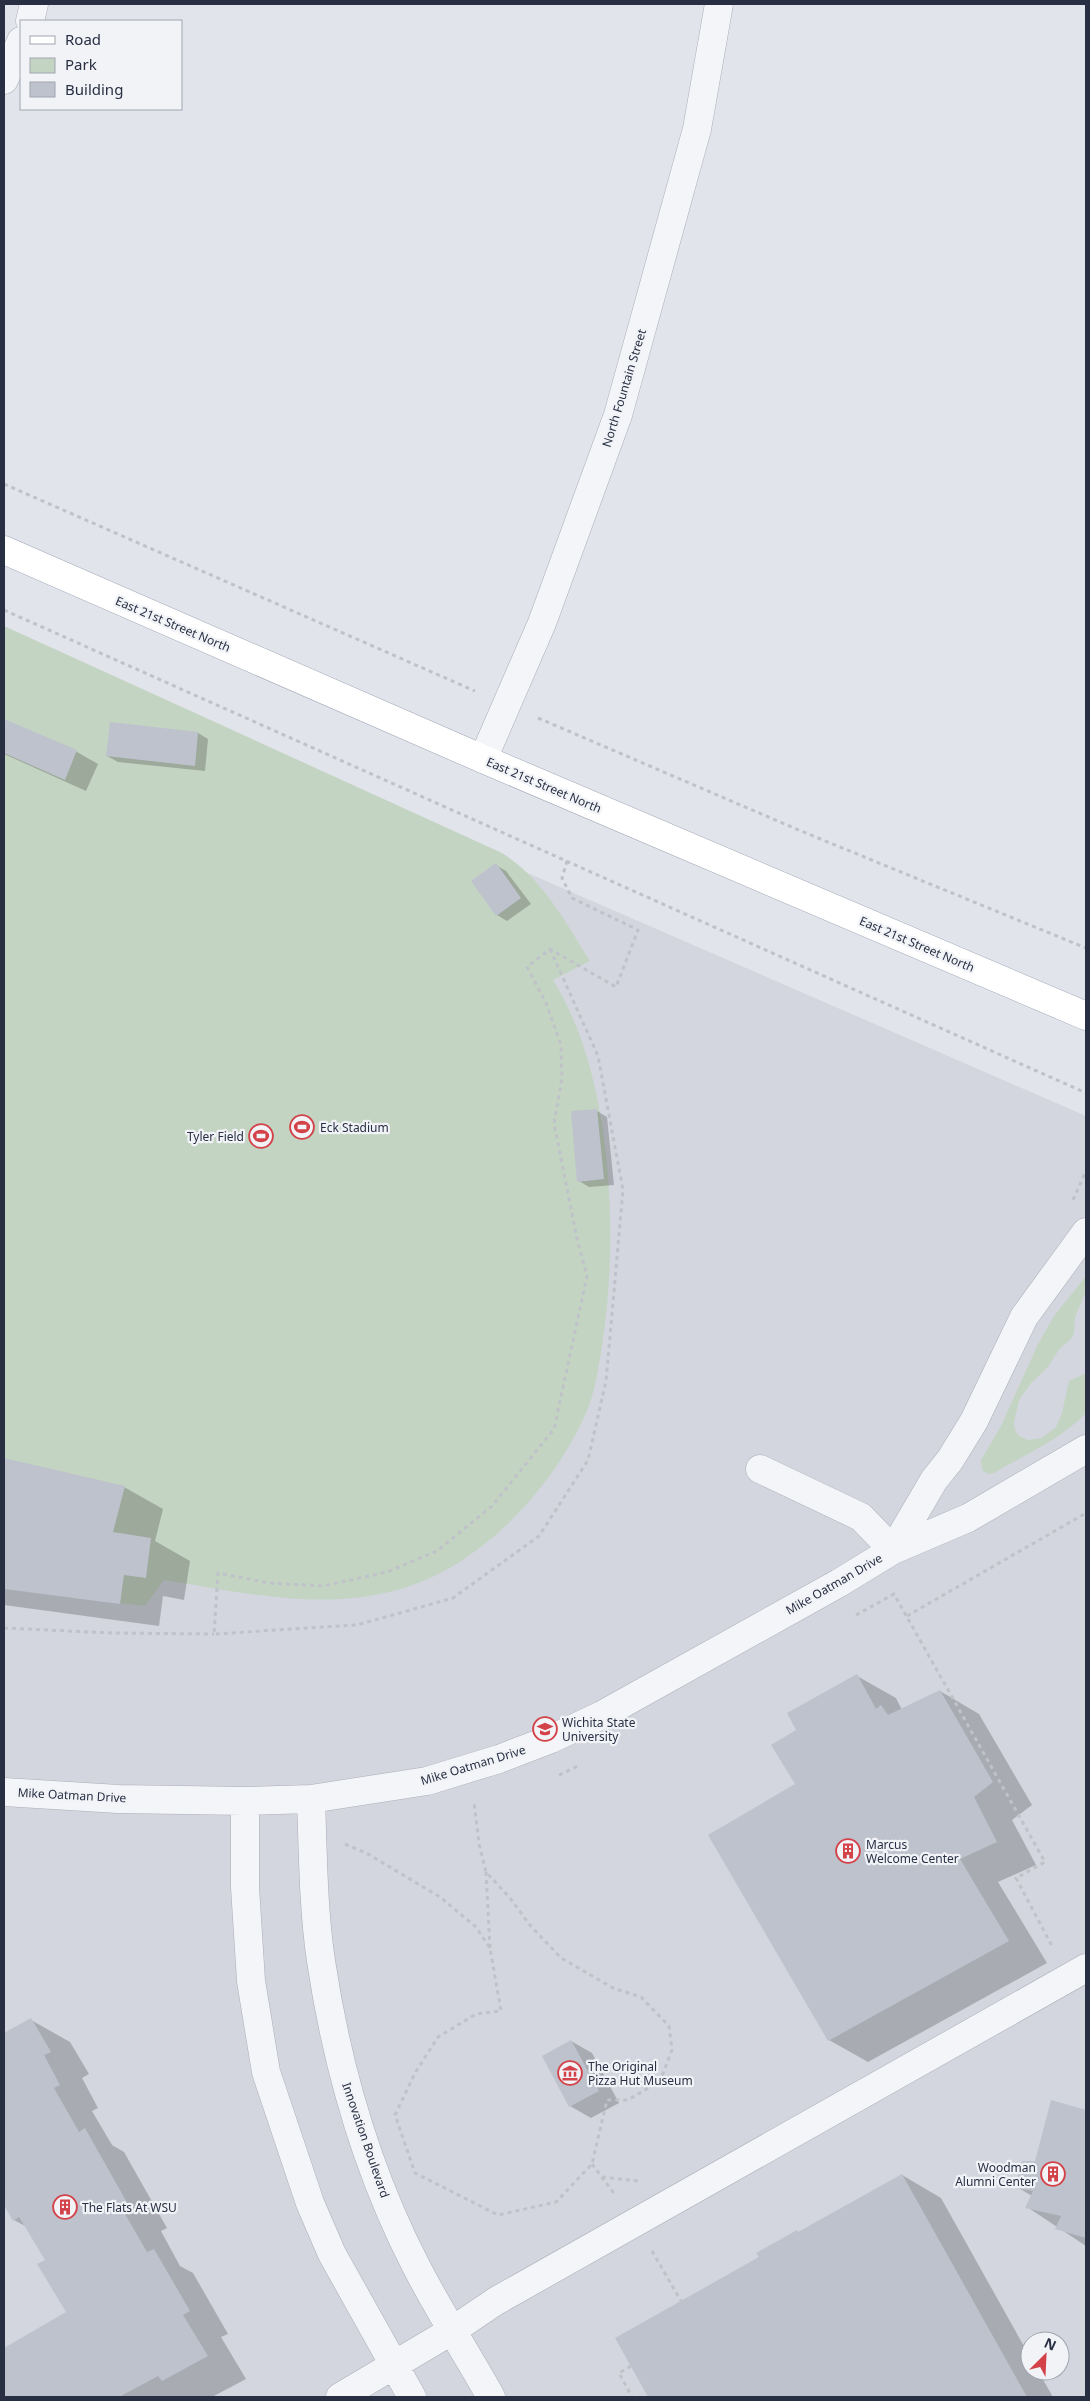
<svg xmlns="http://www.w3.org/2000/svg" width="1090" height="2401" viewBox="0 0 1090 2401" font-family="'Noto Sans',sans-serif">
<rect width="100%" height="100%" fill="#e1e4ea"/>
<path fill="#d3d6df" fill-rule="evenodd" d="M4 645 1086 1116V2397H4ZM1030 2341H1060V2371H1030Z"/>
<path fill="#c4d4c2" d="M4 626 502 853C544 880 564 920 590 961L553 980C613 1075 619 1237 602 1346 598 1369 595 1394 585 1415 554 1485 487 1559 413 1585 331 1614 247 1593 164 1580L145 1606 4 1589Z
M1086 1276V1291L1075 1317 1074 1334 1069 1341 1060 1348 1048 1367 1031 1383 1019 1400 1014 1422 1015 1430 1019 1436 1028 1440 1042 1438 1056 1427 1062 1413 1069 1381 1086 1373V1413C1060 1440 1026 1454 994 1473L989 1474 982 1470 981 1460 1001 1426 1038 1344 1054 1316Z"/>
<path fill="#0003" d="M4 720 77 752 98 764 86 791 4 754Z
M111 723 198 733 208 739 205 771 118 762 107 756Z
M496 865 506 871 531 904 507 921 497 915Z
M597 1111 607 1117 614 1185 589 1187 579 1181Z
M4 1459 124 1487 163 1509 155 1541 190 1561 184 1600 163 1596 159 1626 4 1605Z
M857 1676 896 1698 902 1710 940 1691 979 1714 1032 1805 1012 1820 1036 1865 998 1882 1047 1963 868 2062 829 2040 796 1784 797 1730Z
M31 2020 70 2042 89 2074 82 2078 98 2108 92 2111 112 2145 124 2152 167 2228 161 2231 180 2266 193 2273 228 2334 221 2337 246 2379 212 2397H4V2349L68 2313 46 2260 27 2227 14 2220 4 2202V2035Z
M571 2041 592 2053 619 2103 591 2118 570 2106Z
M1052 2101 1086 2111V2246L1027 2207 1032 2196 1017 2187 1036 2162Z
M902 2175 941 2198 1030 2357V2371H1038L1053 2397H650L617 2339Z"/>
<path fill="#bec2cd" d="M4 719 77 750 65 780 4 753Z
M110 722 198 732 195 766 106 756Z
M496 863 521 898 496 916 471 881Z
M597 1109 604 1179 577 1182 571 1111Z
M4 1458 125 1486 113 1532 151 1538 146 1578 124 1575 120 1604 4 1589Z
M857 1674 876 1709 881 1705 888 1715 940 1690 993 1782 974 1797 997 1842 960 1859 1009 1941 828 2041 708 1835 795 1784 771 1745 796 1730 787 1713Z
M31 2018 51 2052 44 2055 60 2085 54 2088 79 2132 85 2128 129 2206 122 2209 147 2252 154 2249 190 2311 183 2315 208 2356 162 2381 158 2376 119 2397H4V2348L66 2312 37 2264 45 2260 19 2217 13 2221 4 2205V2033Z
M571 2040 599 2091 569 2107 542 2056Z
M1051 2100 1086 2110V2238L1055 2229 1061 2216 1025 2208 1033 2191 1015 2188 1022 2161H1035Z
M902 2174 1027 2397H648L615 2338 759 2257 756 2253 797 2230 798 2232Z"/>
<g fill="none" stroke-linecap="round" stroke-linejoin="round">
<g stroke="#aaaeb8" stroke-width="29">
<path id="minor" d="M30 21 34 4
M4 80 21 41
M483 759 542 623 618 415 697 129 719 4
M760 1469 861 1517 893 1550
M893 1550 934 1480 950 1460 974 1421 1024 1317 1086 1232
M4 1792 118 1799 245 1801 311 1799 427 1781 499 1759 551 1739 602 1715 839 1583 893 1550 968 1518 1086 1449
M311 1799C313 1852 313 1908 321 1961 337 2067 367 2171 416 2266 439 2311 467 2354 491 2397
M245 1801V1887L251 1981 266 2072 310 2203 332 2254 412 2397
M340 2397 453 2330 496 2301 1086 1968"/>
</g>
<g stroke="#a0a6b6" stroke-width="29">
<path id="major" d="M4 550 483 759 1086 1016"/>
</g>
<path stroke="#bfc2c9" stroke-width="3" stroke-dasharray="4 4" stroke-linecap="butt" d="M4 484 475 691
M4 610 1086 1093
M538 718 801 831 1086 948
M550 949 598 1056 623 1190 606 1381 588 1460 539 1536 453 1598 357 1625 214 1634 218 1573 269 1583 323 1586 387 1572 437 1551 492 1506 554 1429 587 1276 577 1239 554 1123 562 1079 561 1045 546 1003 527 967 550 949 616 987 638 930 572 898 562 878 567 861
M1073 1200 1086 1171
M856 1615 894 1594 1045 1862 1016 1878 1053 1948
M907 1616 1086 1513
M4 1628 112 1633 214 1634
M559 1775 580 1765
M345 1844 368 1854 440 1897 476 1927 490 1948 501 2011 476 2014 438 2037 415 2073 395 2115 415 2173 498 2215 556 2202 592 2164 607 2100H628L660 2081 672 2050 669 2026 641 1997 613 1988 561 1958 529 1924 510 1898 486 1872 479 1844 474 1802
M486 1872 490 1948
M592 2164 616 2196
M602 2177 638 2181
M652 2251 681 2301
M631 2366 619 2373 632 2397"/>
<use href="#minor" stroke="#f4f5f8" stroke-width="28"/>
<use href="#major" stroke="#fff" stroke-width="28"/>
</g>
<defs>
<g id="stadium-ring" transform="scale(1.25)"><circle r="9.5" fill="#f1f3f7" stroke="#d34248" stroke-width="1.5"/><path d="M0-5a6.5 5 0 1 0 0 10a6.5 5 0 1 0 0-10ZM-3.5-1.8h7v3.6h-7Z" fill="#d34248"/></g>
<g id="university-ring" transform="scale(1.25)"><circle r="9.5" fill="#f1f3f7" stroke="#d34248" stroke-width="1.5"/><path d="M0-5L7-2L0 1L-7-2ZM-4 1L0 2.5L4 1V4Q0 6-4 4Z" fill="#d34248"/></g>
<g id="building-ring" transform="scale(1.25)"><circle r="9.5" fill="#f1f3f7" stroke="#d34248" stroke-width="1.5"/><path d="M-4-6H4V6H1V3H-1V6H-4ZM-2.5-4.3h1.7v1.8h-1.7ZM.8-4.3h1.7v1.8H.8ZM-2.5-1h1.7V.8h-1.7ZM.8-1h1.7V.8H.8Z" fill="#d34248"/></g>
<g id="museum-ring" transform="scale(1.25)"><circle r="9.5" fill="#f1f3f7" stroke="#d34248" stroke-width="1.5"/><path d="M0-6L6-3V-2H-6V-3ZM-5-1h2V3h-2ZM-1-1h2V3h-2ZM3-1h2V3H3ZM-6 4H6V6H-6Z" fill="#d34248"/></g>
</defs>
<g fill-rule="evenodd">
<use href="#stadium-ring" x="302" y="1127"/>
<use href="#stadium-ring" x="261" y="1136"/>
<use href="#university-ring" x="545" y="1729"/>
<use href="#building-ring" x="848" y="1851"/>
<use href="#museum-ring" x="570" y="2073"/>
<use href="#building-ring" x="1053" y="2174"/>
<use href="#building-ring" x="65" y="2207"/>
</g>
<g text-anchor="middle" dominant-baseline="central" stroke-width="4.5" stroke-linejoin="round" paint-order="stroke">
<g font-size="12" fill="#282f43" stroke="#f1f3f7">
<text transform="translate(624 388) rotate(-73)">North Fountain Street</text>
<text transform="translate(173 624) rotate(23)">East 21st Street North</text>
<text transform="translate(544 785) rotate(23)">East 21st Street North</text>
<text transform="translate(917 944) rotate(23)">East 21st Street North</text>
<text transform="translate(834 1584) rotate(-30)">Mike Oatman Drive</text>
<text transform="translate(473 1765) rotate(-17)">Mike Oatman Drive</text>
<text transform="translate(72 1795) rotate(3)">Mike Oatman Drive</text>
<text transform="translate(366 2140) rotate(71)">Innovation Boulevard</text>
</g>
<g font-size="12" fill="#282f43" stroke="#f1f3f7" text-anchor="start">
<text x="320" y="1127">Eck Stadium</text>
<text x="244" y="1136" text-anchor="end">Tyler Field</text>
<text x="562" y="1722">Wichita State<tspan x="562" dy="14">University</tspan></text>
<text x="866" y="1844">Marcus<tspan x="866" dy="14">Welcome Center</tspan></text>
<text x="588" y="2066">The Original<tspan x="588" dy="14">Pizza Hut Museum</tspan></text>
<text x="1036" y="2167" text-anchor="end">Woodman<tspan x="1036" dy="14">Alumni Center</tspan></text>
<text x="82" y="2207">The Flats At WSU</text>
</g>
</g>
<rect width="1090" height="2401" fill="none" stroke="#282f43" stroke-width="10"/>
<rect x="20" y="20" width="162" height="90" fill="#f1f3f7" stroke="#a1a5af"/>
<rect x="30" y="36" width="25" height="8" fill="#ffffff" stroke="#a1a5af"/>
<text x="65" y="45" font-size="15" fill="#282f43">Road</text>
<rect x="30" y="58" width="25" height="15" fill="#c4d4c2" stroke="#a1a5af"/>
<text x="65" y="70" font-size="15" fill="#282f43">Park</text>
<rect x="30" y="82" width="25" height="15" fill="#bec2cd" stroke="#a1a5af"/>
<text x="65" y="95" font-size="15" fill="#282f43">Building</text>
<g transform="translate(1045 2356) rotate(24)"><circle r="24" fill="#f1f3f7" stroke="#a1a5af"/>
<path d="M0-4L9 19L0 12L-9 19Z" fill="#d34248"/>
<text y="-8" font-size="14" font-weight="bold" text-anchor="middle" fill="#282f43">N</text>
</g>
</svg>
